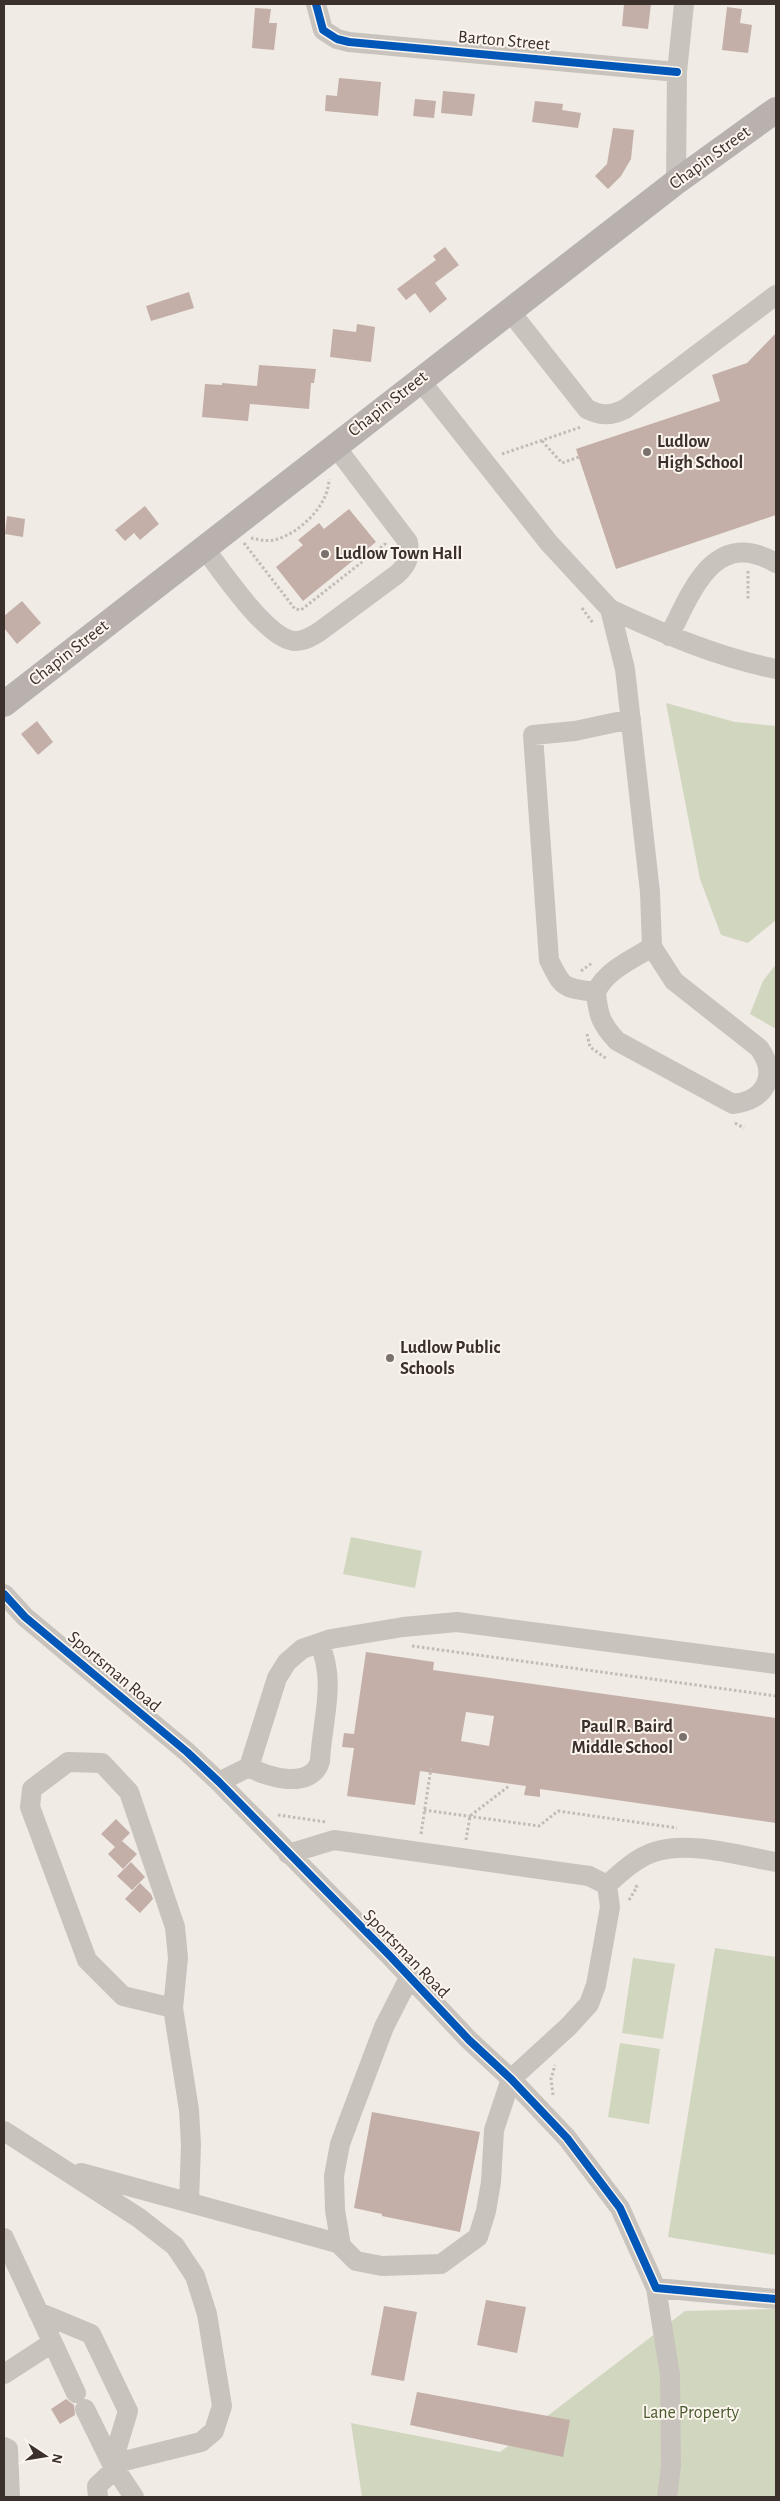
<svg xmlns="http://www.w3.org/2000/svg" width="780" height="2501" viewBox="0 0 780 2501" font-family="'Alegreya Sans',sans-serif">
<rect width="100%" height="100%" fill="#f0ebe5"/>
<path fill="#d1d6bf" d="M666 703 735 722 776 726V920L748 943 721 935 700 879Z
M776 964V1029L750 1014 763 981Z
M351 1537 422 1551 415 1588 343 1574Z
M715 1948 776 1957V2255L668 2237Z
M633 1958 675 1964 663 2039 622 2033Z
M620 2043 660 2049 649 2124 608 2117Z
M776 2309V2497H362L351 2423 500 2452 685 2311Z"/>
<path fill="#c3afa7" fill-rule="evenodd" d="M624 4H651L648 29 622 26Z
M727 7 742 9 740 23 752 25 748 53 722 50Z
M255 8 271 9 269 23H277L274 50 252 48Z
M339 78 381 82 378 116 325 111 326 95 337 96Z
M443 91 475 94 472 116 441 113Z
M415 99 436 101 434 118 413 116Z
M535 101 563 104 562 110 581 113 578 128 532 122Z
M613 128 634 130 631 159 621 176 608 189 595 176 607 164Z
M445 247 459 265 435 283 447 299 430 313 415 293 406 300 397 289 436 260 433 256Z
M189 292 194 308 151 321 146 306Z
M357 324 375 327 371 362 330 357 333 329 356 332Z
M776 333V515L616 569 576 449 720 401 712 375 747 363Z
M259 365 316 369 314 383H311L309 409 250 404 248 421 202 417 205 384 222 385V383L257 386Z
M145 506 159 524 140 540 134 533 125 541 115 530Z
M349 509 376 542 303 601 276 567 303 545 298 540 319 523 324 529Z
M7 516 25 519 23 537 5 534Z
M22 601 41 623 17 644 4 628V616Z
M37 721 53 742 38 755 21 734Z
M366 1652 434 1662 433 1670 776 1718V1823L540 1789V1797L524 1795 526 1786 420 1771 415 1805 347 1796 354 1748 342 1747 344 1733 354 1734ZM466 1712 494 1716 489 1746 461 1741Z
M116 1819 130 1833 122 1841 137 1854 123 1869 108 1854 115 1847 101 1834Z
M131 1862 145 1877 132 1890 117 1876Z
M140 1883 151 1894 153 1899 140 1913 125 1899Z
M372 2112 480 2132 460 2232 382 2216V2214L354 2208Z
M486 2300 526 2307 517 2353 477 2345Z
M384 2306 417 2312 404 2381 371 2375Z
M417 2392 570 2420 563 2457 410 2425Z
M66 2399 74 2405 75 2415 60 2424 51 2409Z"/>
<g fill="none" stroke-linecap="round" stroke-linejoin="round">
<path stroke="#c2bbb6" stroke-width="3" stroke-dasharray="2.5 2.5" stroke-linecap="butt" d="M542 441 562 463 579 457
M502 454 581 427
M251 538C260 540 269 542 278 539 302 531 329 504 329 479
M244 543 295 609 301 610 385 544V542
M748 571V599
M582 608 593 623
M581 971 592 963
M587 1034 590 1047 607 1059
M735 1123 744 1128
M412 1646 776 1696
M424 1810 539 1826 558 1811 677 1828
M278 1815 326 1822
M421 1834 431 1768
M466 1840 470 1816 509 1786
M629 1900 637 1887 635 1885
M553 2095 551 2079 555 2065"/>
<path stroke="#c9c3be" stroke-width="20" d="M316 4 323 30 337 39 349 42 677 72
M676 182 677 72 684 4
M509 310 587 409C601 416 611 416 625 409L776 295
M419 379 549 543 610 609 625 669 650 892 652 947
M204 548C222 571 266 638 294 641 303 642 312 636 319 632L396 575C408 565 410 557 408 542L335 446
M610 609C664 634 717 657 776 669
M669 636C692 591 714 527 776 563
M596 992C598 1015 601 1024 617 1041L733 1104C765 1101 779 1075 759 1048L674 981 652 947C633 959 606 970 596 992 564 988 563 989 549 960L533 735 575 731 631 719
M4 1594 25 1617 187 1752 219 1782 389 1955 469 2040 511 2079 567 2138 620 2208 656 2288 776 2299
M249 1767C268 1778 312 1790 320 1761 322 1720 337 1681 319 1643
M219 1782 249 1767 277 1678 287 1662 302 1649 331 1639 403 1627 457 1622 776 1664
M288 1854 334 1840 589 1876 607 1885 610 1907 596 1985 589 2004 569 2026 511 2079 494 2130 491 2182 486 2211 478 2237 441 2264 382 2266 356 2261 341 2246 335 2210 334 2176 340 2144 350 2117 384 2027 409 1978
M607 1885C620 1873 636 1858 654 1852 689 1840 740 1856 776 1862
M173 2008 123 1996 87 1960 30 1807 32 1789 68 1762 102 1763 129 1792 175 1927 178 1958 173 2008 189 2110 191 2145 189 2202
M4 2131 139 2218 175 2246 195 2276 207 2314 222 2406 214 2431 201 2442 112 2464
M81 2173 341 2244
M4 2238 76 2393
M656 2288 670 2375 671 2466 667 2497
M38 2312 91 2334 128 2411 112 2464
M4 2374 52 2343
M85 2409 112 2464 134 2497
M4 2447 8 2449 10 2497
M98 2497 97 2486 115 2469"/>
<path stroke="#b8b1ad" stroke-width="26" d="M4 704 676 182 776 110"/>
<g stroke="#fbf5ee" stroke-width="11">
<path id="cycleway" d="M316 4 323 30 337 39 349 42 677 72
M4 1594 25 1617 187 1752 219 1782 389 1955 469 2040 511 2079 567 2138 620 2208 656 2288 776 2299"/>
</g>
<use href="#cycleway" stroke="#0057b8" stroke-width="8"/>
</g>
<g fill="#7a716c" stroke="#fbf5ee" stroke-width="2">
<circle cx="647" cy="452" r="5"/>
<circle cx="325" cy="554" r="5"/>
<circle cx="390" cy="1358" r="5"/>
<circle cx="683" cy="1737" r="5"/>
</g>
<g text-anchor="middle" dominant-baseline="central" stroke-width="4" stroke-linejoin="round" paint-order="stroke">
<g font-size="18" fill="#3b302b" stroke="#fbf5ee">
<text transform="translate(504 41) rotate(5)">Barton Street</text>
<text transform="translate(710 158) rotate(-36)">Chapin Street</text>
<text transform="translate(388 404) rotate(-38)">Chapin Street</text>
<text transform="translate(69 653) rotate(-38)">Chapin Street</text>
<text transform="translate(114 1672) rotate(40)">Sportsman Road</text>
<text transform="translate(406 1954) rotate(46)">Sportsman Road</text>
</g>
<g font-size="18" font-weight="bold" fill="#3b302b" stroke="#fbf5ee" text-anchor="start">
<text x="657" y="442">Ludlow<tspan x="657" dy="21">High School</tspan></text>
<text x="335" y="554">Ludlow Town Hall</text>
<text x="400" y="1348">Ludlow Public<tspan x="400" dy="21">Schools</tspan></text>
<text x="673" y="1727" text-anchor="end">Paul R. Baird<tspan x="673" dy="21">Middle School</tspan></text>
</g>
<g font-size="18" fill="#4a5a2e" stroke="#fbf5ee">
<text x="691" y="2413">Lane Property</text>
</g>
</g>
<rect width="780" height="2501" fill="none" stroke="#3b302b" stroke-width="10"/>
<g transform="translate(45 2456) rotate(102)" stroke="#fbf5ee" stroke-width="4" paint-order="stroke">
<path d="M0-4L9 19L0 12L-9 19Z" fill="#3b302b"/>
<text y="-8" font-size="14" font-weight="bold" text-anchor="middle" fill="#3b302b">N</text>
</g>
</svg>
